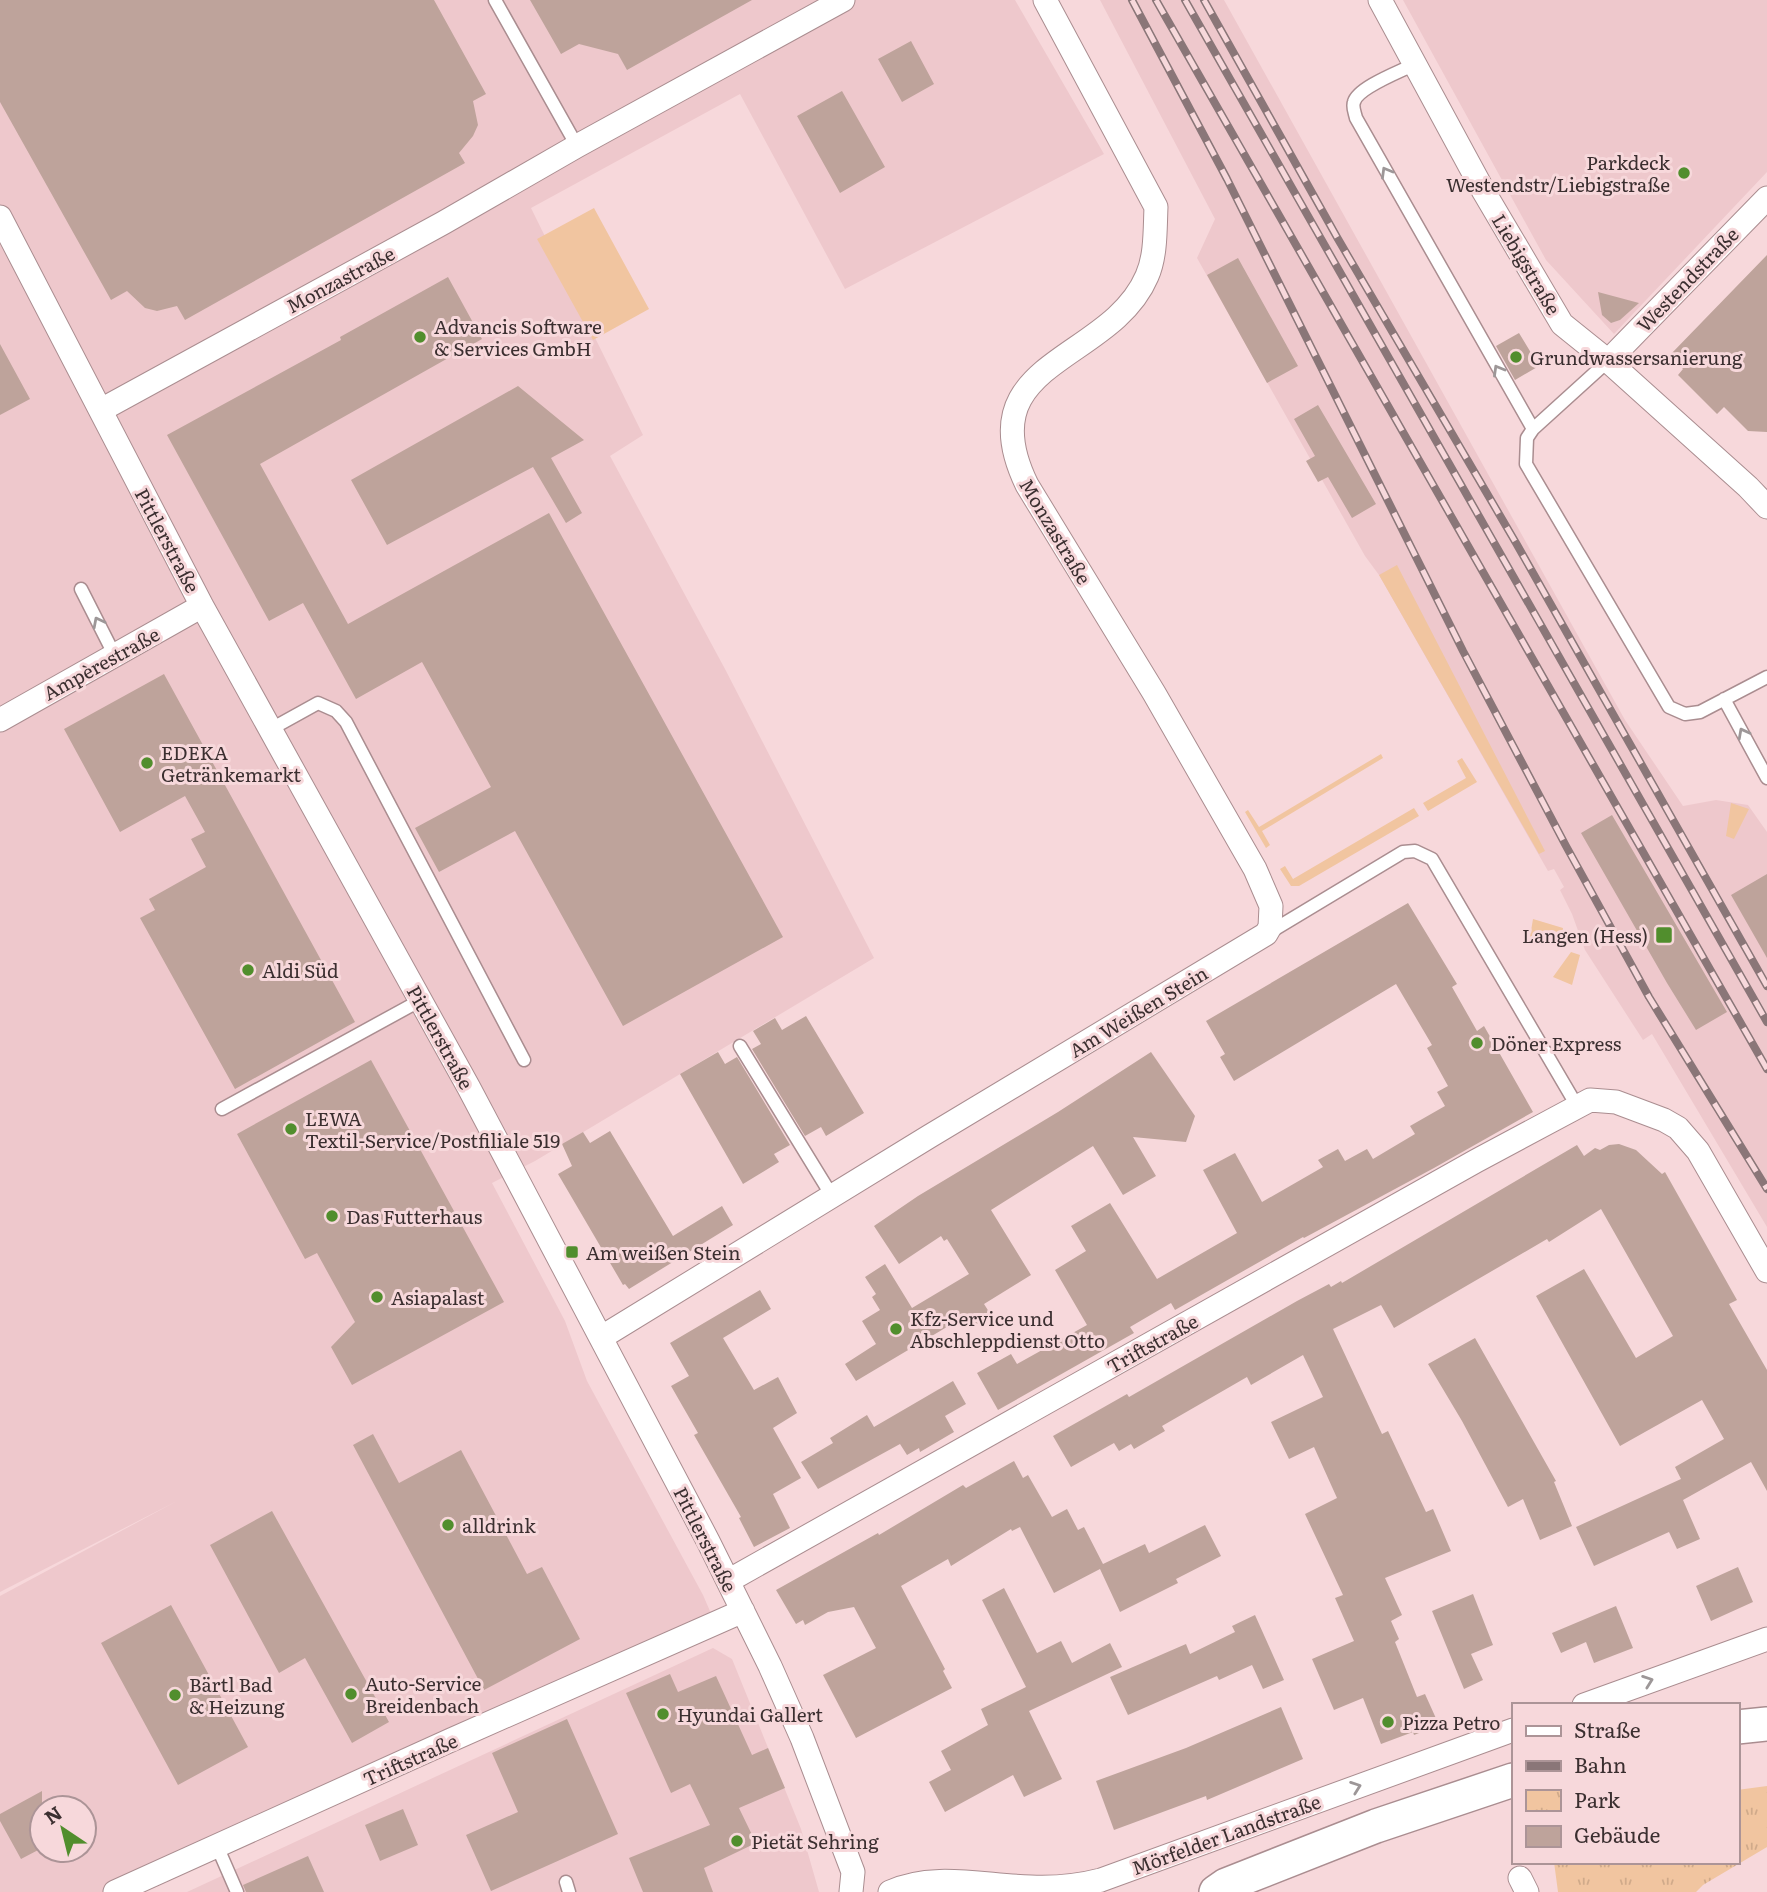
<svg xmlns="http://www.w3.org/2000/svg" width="1767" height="1892" viewBox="0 0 1767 1892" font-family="Literata,serif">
<defs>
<pattern id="park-tufts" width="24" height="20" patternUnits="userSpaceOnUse" patternTransform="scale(1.75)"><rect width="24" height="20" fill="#f1c5a0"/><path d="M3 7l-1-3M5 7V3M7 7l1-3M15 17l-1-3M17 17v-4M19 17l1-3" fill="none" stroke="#d0aa8a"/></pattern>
</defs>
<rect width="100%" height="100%" fill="#f7d8db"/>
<path fill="#eec8cc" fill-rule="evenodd" d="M0 0H1015L1104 154 845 289 740 94 531 208 643 435 610 456 725 669 874 958 535 1161 492 1183 565 1321 587 1381 703 1595 716 1625 115 1892H0V1596L177 1501 0 1592ZM42 1808H84V1850H42Z
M1100 0H1224L1625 720 1683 806 1716 800 1748 805 1767 832V1227L1652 1034 1643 1040 1585 950 1572 914 1560 890 1564 887 1554 869 1548 871 1379 575 1365 556 1197 258 1215 219Z
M1403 0H1767V172L1614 334 1546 260Z
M713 1648 732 1659 801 1829 819 1892H187Z"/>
<path fill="#f1c5a0" d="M594 208 649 309 593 340 537 239Z
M1397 565 1545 851 1539 854 1379 575Z
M1381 754 1383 758 1262 831 1270 845 1266 848 1245 812 1248 810 1259 827Z
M1462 758 1477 782 1428 811 1423 803 1466 778 1457 761Z
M1731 803 1749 809 1734 839 1726 836Z
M1414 808 1419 816 1299 886H1291L1280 869 1285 866 1293 879Z
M1533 919 1563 928 1562 937H1530Z
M1571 952 1580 955 1572 985 1553 977Z"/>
<path fill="url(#park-tufts)" d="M1767 1786V1847L1703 1885 1696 1892H1558L1554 1862H1737V1790Z"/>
<path fill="#bea39b" d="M0 0H434L486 94 473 101 478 125 473 136 459 153 465 163 185 320 177 306 157 311 145 308 127 291 111 300 0 102Z
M530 0H752L627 70 618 54 579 44 561 54Z
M911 41 934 84 902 102 878 59Z
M842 91 885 167 840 193 797 116Z
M1767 255V432L1748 431 1724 407 1717 414 1678 375 1683 369 1670 355Z
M1238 258 1298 366 1267 383 1207 275Z
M448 277 482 339 260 464 348 624 549 513 783 937 623 1026 515 831 439 872 415 828 491 787 422 662 356 699 303 603 269 621 167 435 341 340 340 337Z
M1598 292 1639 303 1620 320 1611 323 1602 315Z
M1519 333 1539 366 1515 380 1496 346Z
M0 344 30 399 0 415Z
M518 386 584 440 551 458 582 513 566 523 533 467 387 545 351 480Z
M1318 405 1376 504 1352 518 1328 477 1318 482 1306 461 1315 456 1294 419Z
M164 674 355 1022 235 1089 140 918 155 910 149 899 206 867 191 839 205 832 185 796 120 832 64 729Z
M1612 815 1727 1012 1696 1030 1667 983 1581 833Z
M1767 874V958L1731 895Z
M1408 903 1457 984 1452 987 1477 1031 1484 1026 1533 1112 1434 1168 1304 1238 1303 1237 1175 1310 1171 1303 1130 1327 1134 1333 998 1410 977 1373 1011 1354 1017 1364 1087 1325 1055 1270 1086 1251 1071 1226 1110 1203 1157 1279 1237 1233 1203 1170 1235 1153 1262 1202 1323 1167 1318 1160 1338 1149 1345 1161 1367 1149 1373 1159 1415 1134 1410 1126 1445 1106 1437 1092 1448 1086 1427 1048 1432 1045 1396 984 1234 1081 1220 1057 1225 1054 1206 1021Z
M806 1016 864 1113 826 1136 821 1127 805 1136 752 1049 761 1044 753 1031 775 1018 782 1030Z
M718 1052 725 1064 737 1057 790 1145 774 1154 779 1162 743 1184 680 1074Z
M1151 1052 1195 1116 1186 1142 1133 1137 1156 1176 1123 1195 1093 1146 991 1210 1031 1275 984 1304 991 1315 969 1329 962 1318 856 1381 845 1364 876 1344 862 1321 880 1310 872 1297 876 1294 865 1277 885 1264 912 1308 969 1274 947 1239 944 1241 941 1236 899 1264 874 1226 918 1196 1058 1112Z
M371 1060 504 1302 352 1385 331 1347 355 1322 317 1253 305 1259 237 1134Z
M610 1131 673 1236 722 1206 733 1225 629 1289 625 1284 623 1285 558 1174 572 1166 562 1144 583 1132 590 1143Z
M1619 1144 1636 1150 1662 1174 1665 1172 1737 1300 1729 1304 1767 1370V1491L1751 1462 1683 1500 1700 1539 1677 1549 1669 1532 1594 1566 1576 1527 1681 1479 1675 1467 1724 1439 1702 1400 1620 1446 1536 1296 1584 1269 1636 1358 1673 1336 1601 1209 1549 1242 1547 1239 1394 1328 1381 1305 1333 1329 1382 1434 1388 1431 1426 1512 1433 1509 1451 1551 1385 1578 1402 1615 1391 1621 1399 1639 1395 1642 1417 1697 1425 1694 1439 1725 1414 1735 1413 1732 1381 1744 1363 1698 1334 1710 1312 1659 1354 1641 1335 1598 1343 1595 1305 1514 1337 1498 1314 1447 1289 1459 1271 1422 1323 1397 1303 1355 1251 1385 1247 1377 1162 1426 1165 1431 1134 1449 1131 1444 1119 1451 1114 1443 1071 1467 1053 1436 1127 1394 1129 1397 1297 1301 1329 1284 1331 1287 1341 1281 1342 1283 1577 1145 1584 1156 1595 1148 1600 1150 1609 1145Z
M760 1290 771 1309 723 1338 754 1390 778 1377 797 1413 773 1428 801 1478 773 1494 790 1528 754 1547 739 1518 741 1517 694 1435 698 1433 671 1386 689 1376 670 1343Z
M1475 1338 1556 1481 1554 1482 1572 1526 1540 1540 1523 1499 1508 1507 1462 1421 1428 1364Z
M953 1381 966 1404 945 1416 954 1432 920 1452 919 1448 907 1455 900 1444 818 1489 801 1462 833 1443 830 1438 867 1415 874 1427Z
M373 1434 399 1483 461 1450 527 1574 542 1567 580 1639 484 1690 353 1445Z
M1014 1461 1023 1478 1028 1475 1052 1517 1067 1509 1078 1530 1084 1527 1103 1564 1145 1544 1149 1553 1205 1525 1221 1556 1176 1579 1178 1583 1120 1612 1100 1569 1054 1593 1020 1527 1012 1531 1011 1529 951 1566 948 1559 901 1586 945 1669 943 1671 952 1688 856 1738 823 1675 876 1648 854 1607 828 1612 805 1625 803 1620 796 1624 776 1590 878 1533 879 1535 963 1485 966 1488Z
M272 1511 389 1722 352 1743 305 1658 279 1673 210 1545Z
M1738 1567 1753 1602 1711 1621 1696 1586Z
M1004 1588 1037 1653 1061 1641 1072 1663 1110 1643 1122 1667 1029 1711 1062 1779 1024 1797 1013 1775 945 1812 929 1782 951 1770 941 1751 988 1725 981 1709 1026 1687 982 1600Z
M1473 1594 1493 1645 1471 1654 1483 1680 1464 1689 1432 1611Z
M171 1605 248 1747 178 1785 101 1643Z
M1616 1606 1633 1648 1594 1663 1586 1642 1561 1653 1552 1633Z
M1255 1615 1284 1680 1263 1689 1252 1665 1219 1680 1217 1676 1128 1715 1110 1677 1186 1644 1190 1654 1235 1632 1232 1626Z
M670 1674 678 1692 716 1676 752 1755 768 1748 785 1788 739 1808 756 1843 704 1868 713 1892H643L629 1858 710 1825 690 1784 671 1793 626 1693Z
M1281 1707 1303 1759 1207 1800 1206 1796 1114 1830 1096 1781 1186 1748Z
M567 1719 618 1834 491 1891 466 1835 518 1812 492 1753Z
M42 1791V1848L21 1859 0 1821V1814Z
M403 1809 418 1845 380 1861 365 1825Z
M308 1856 324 1892H246L243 1885Z"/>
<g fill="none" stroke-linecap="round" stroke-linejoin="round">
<g stroke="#aa8d90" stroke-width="15">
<path id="service" d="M495 0 577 146
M1415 64C1402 71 1358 87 1354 102 1352 107 1355 113 1356 118L1533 429
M1608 361 1533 429 1527 438 1526 464 1669 707 1685 714 1700 712 1767 677
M81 589 115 656
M1724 699 1767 778
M271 729 318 703 336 711 346 722 524 1060
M1270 932 1403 852 1415 851 1432 859 1577 1106
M740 1046 832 1196
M222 1109 421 1000
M217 1846 237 1892
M566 1882 569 1892"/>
</g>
<g stroke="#aa8d90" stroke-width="25">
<path id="minor" d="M1380 0 1484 192 1562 324 1608 361 1748 487 1767 507
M0 217 202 606 469 1088 708 1541 770 1666 802 1738 853 1872 851 1892
M1608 361 1767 198
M101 410 443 223 577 146 843 0
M0 720 202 606
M602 1337 930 1136 1266 934 1270 927 1271 906 1255 869 1154 693 1027 485C966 360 1110 363 1147 276 1156 256 1155 229 1156 207L1045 0
M728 1581 1476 1161 1590 1100 1616 1102 1664 1120 1678 1128 1698 1151 1767 1271
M1584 1705 1767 1639
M1520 1878 1527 1892
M115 1892 451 1740 743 1611
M890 1892C933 1872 985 1886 1031 1887 1055 1888 1078 1886 1101 1880L1513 1730"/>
</g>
<g stroke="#aa8d90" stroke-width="36">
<path id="secondary" d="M1737 1727 1767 1724
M1216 1892 1226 1885 1376 1826 1513 1780"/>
</g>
<use href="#service" stroke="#fff" stroke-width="12"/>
<use href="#minor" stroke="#fff" stroke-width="23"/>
<use href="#secondary" stroke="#fff" stroke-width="33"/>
<g stroke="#8a7678" stroke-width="8">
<path id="rail" d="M1132 0 1227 179 1463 651 1566 846 1649 997 1767 1189
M1156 0 1767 1069
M1185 0 1767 1022
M1204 0 1338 239 1516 543 1767 986"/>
</g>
<use href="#rail" stroke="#f7d8db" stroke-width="5" stroke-dasharray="16" stroke-linecap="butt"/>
</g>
<defs><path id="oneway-chevron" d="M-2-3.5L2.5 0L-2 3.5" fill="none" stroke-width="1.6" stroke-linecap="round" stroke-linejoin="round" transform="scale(1.75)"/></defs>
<g stroke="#9d9798">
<use href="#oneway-chevron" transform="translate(1386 172) rotate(-120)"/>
<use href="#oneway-chevron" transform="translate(1498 370) rotate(-120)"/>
<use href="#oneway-chevron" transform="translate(98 622) rotate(-117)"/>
<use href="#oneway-chevron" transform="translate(1743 733) rotate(-118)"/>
<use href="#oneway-chevron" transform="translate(1648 1681) rotate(-20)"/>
<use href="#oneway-chevron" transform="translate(1356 1787) rotate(-20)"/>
</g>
<g fill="#518e2d" stroke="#f7d8db" stroke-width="2.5">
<circle cx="1684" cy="173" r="7"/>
<circle cx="420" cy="337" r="7"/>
<circle cx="1516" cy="357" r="7"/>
<circle cx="147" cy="763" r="7"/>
<rect x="1655" y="926" width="18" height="18" rx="3.5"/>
<circle cx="248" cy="970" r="7"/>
<circle cx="1477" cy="1043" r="7"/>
<circle cx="291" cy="1129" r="7"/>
<circle cx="332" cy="1216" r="7"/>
<rect x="565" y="1245" width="14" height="14" rx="3.5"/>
<circle cx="377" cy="1297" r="7"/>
<circle cx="896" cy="1329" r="7"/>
<circle cx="448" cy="1525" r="7"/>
<circle cx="351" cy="1694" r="7"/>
<circle cx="175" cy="1695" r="7"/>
<circle cx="663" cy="1714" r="7"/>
<circle cx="1388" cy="1722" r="7"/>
<circle cx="737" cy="1841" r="7"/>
</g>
<g text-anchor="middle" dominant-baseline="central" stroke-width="6" stroke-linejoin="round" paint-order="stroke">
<g font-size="19" fill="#3b2f30" stroke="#f7d8db" text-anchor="start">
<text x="1670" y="162" text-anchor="end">Parkdeck<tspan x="1670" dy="22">Westendstr/Liebigstraße</tspan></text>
<text x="434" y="326">Advancis Software<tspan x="434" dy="22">&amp; Services GmbH</tspan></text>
<text x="1530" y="357">Grundwassersanierung</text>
<text x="161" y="752">EDEKA<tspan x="161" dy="22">Getränkemarkt</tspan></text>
<text x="1648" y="935" text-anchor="end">Langen (Hess)</text>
<text x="262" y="970">Aldi Süd</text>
<text x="1491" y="1043">Döner Express</text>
<text x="305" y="1118">LEWA<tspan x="305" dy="22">Textil-Service/Postfiliale 519</tspan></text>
<text x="346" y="1216">Das Futterhaus</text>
<text x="586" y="1252">Am weißen Stein</text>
<text x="391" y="1297">Asiapalast</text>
<text x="910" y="1318">Kfz-Service und<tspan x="910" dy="22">Abschleppdienst Otto</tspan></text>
<text x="462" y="1525">alldrink</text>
<text x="365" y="1683">Auto-Service<tspan x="365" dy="22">Breidenbach</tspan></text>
<text x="189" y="1684">Bärtl Bad<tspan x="189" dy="22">&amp; Heizung</tspan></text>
<text x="677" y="1714">Hyundai Gallert</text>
<text x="1402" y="1722">Pizza Petro</text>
<text x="751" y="1841">Pietät Sehring</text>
</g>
<g font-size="19" fill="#3b2f30" stroke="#f7d8db">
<text transform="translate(1527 264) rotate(59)">Liebigstraße</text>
<text transform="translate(340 279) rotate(-28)">Monzastraße</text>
<text transform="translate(1687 279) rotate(-46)">Westendstraße</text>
<text transform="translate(1056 531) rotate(59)">Monzastraße</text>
<text transform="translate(168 540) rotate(62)">Pittlerstraße</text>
<text transform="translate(101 663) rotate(-29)">Ampèrestraße</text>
<text transform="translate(1138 1011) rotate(-31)">Am Weißen Stein</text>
<text transform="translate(441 1037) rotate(61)">Pittlerstraße</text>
<text transform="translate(1152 1343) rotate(-29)">Triftstraße</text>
<text transform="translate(706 1539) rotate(63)">Pittlerstraße</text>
<text transform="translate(410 1759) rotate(-24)">Triftstraße</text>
<text transform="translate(1226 1834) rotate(-20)">Mörfelder Landstraße</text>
</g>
</g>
<rect x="1512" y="1703" width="228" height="161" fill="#f7d8db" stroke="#ac9497" stroke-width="2"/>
<rect x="1526" y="1726" width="35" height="10" fill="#ffffff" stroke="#ac9497" stroke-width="2"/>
<text x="1574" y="1738" font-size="21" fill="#3b2f30">Straße</text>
<rect x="1526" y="1761" width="35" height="10" fill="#8a7678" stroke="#ac9497" stroke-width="2"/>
<text x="1574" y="1773" font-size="21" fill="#3b2f30">Bahn</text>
<rect x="1526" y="1790" width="35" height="21" fill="url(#park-tufts)" stroke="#ac9497" stroke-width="2"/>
<text x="1574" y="1808" font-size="21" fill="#3b2f30">Park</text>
<rect x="1526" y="1826" width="35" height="21" fill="#bea39b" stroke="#ac9497" stroke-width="2"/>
<text x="1574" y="1843" font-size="21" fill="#3b2f30">Gebäude</text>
<g transform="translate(63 1829) rotate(325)"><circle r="33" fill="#f7d8db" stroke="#ac9497" stroke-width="2"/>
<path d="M0-5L12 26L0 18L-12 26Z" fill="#518e2d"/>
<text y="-10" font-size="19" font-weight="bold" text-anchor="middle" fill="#3b2f30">N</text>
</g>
</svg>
